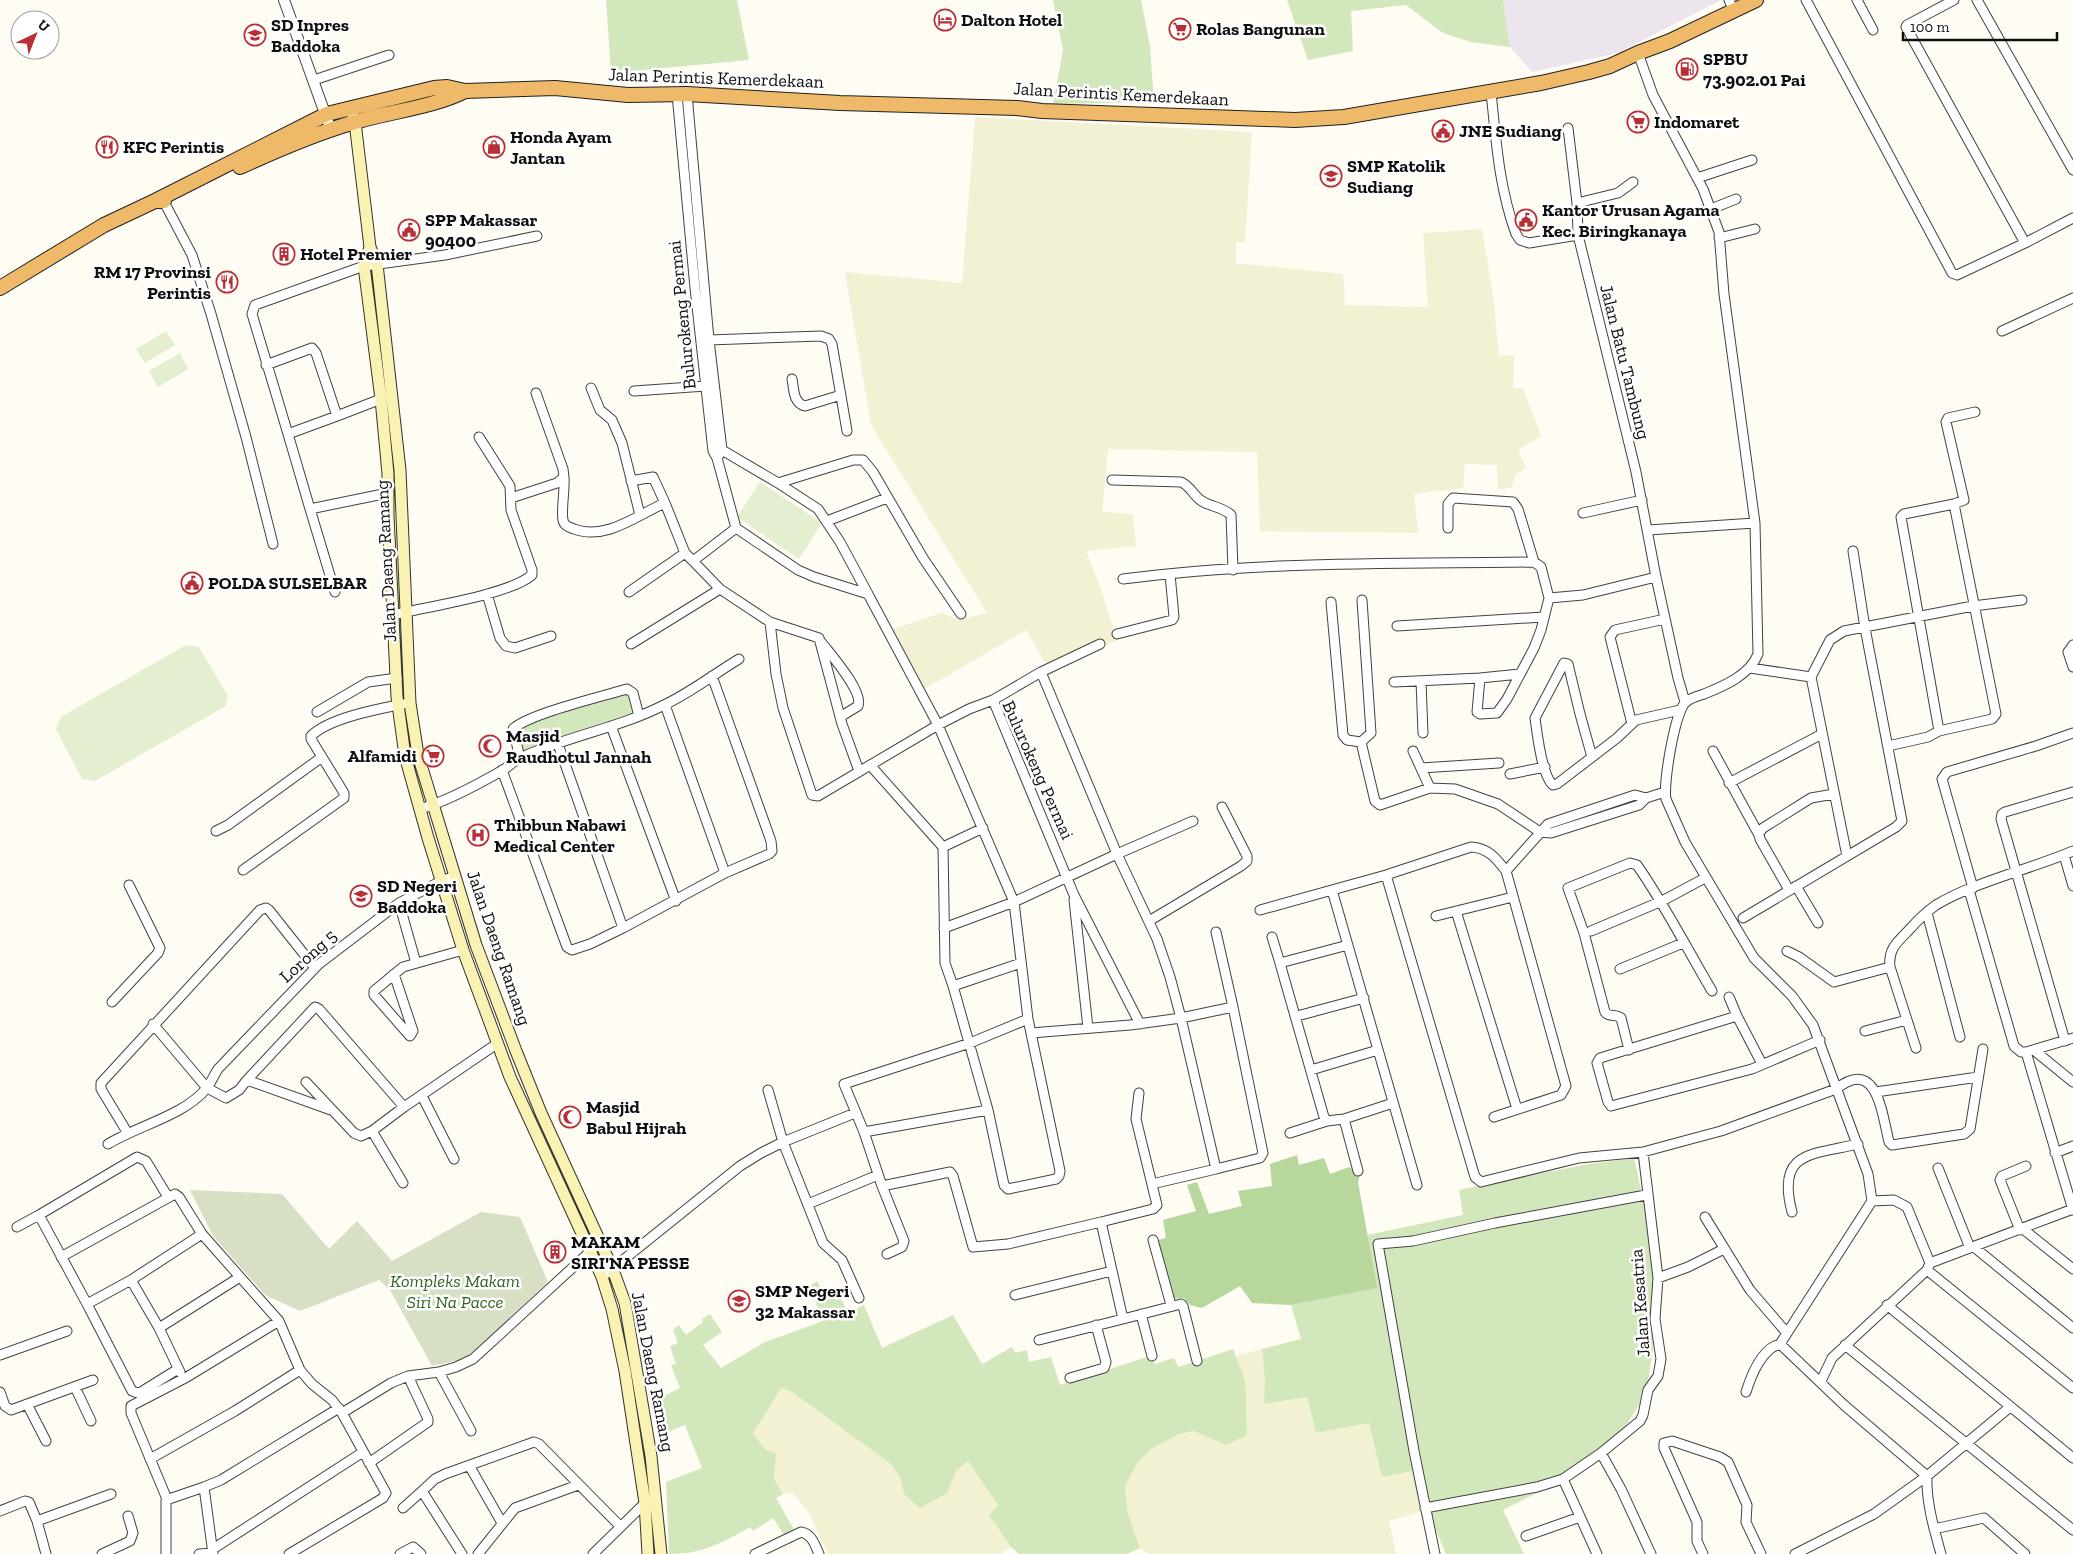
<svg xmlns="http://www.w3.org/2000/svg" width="2073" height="1554" viewBox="0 0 2073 1554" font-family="'Zilla Slab',serif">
<rect width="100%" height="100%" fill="#fefcf3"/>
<path fill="#ece5ed" d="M1503 0H1719V1L1618 53 1532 72 1510 47Z"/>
<path fill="#f3f1d3" d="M975 117 1252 132 1245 242H1236V263L1343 274 1345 305 1428 307 1423 233 1482 229 1493 295 1499 356 1514 355 1513 388H1523L1541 436 1518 450 1526 468 1515 475 1512 488 1498 489 1497 465 1465 464 1463 488 1414 494 1418 533 1260 531 1257 452 1108 449 1102 512 1133 514 1136 546 1086 551 1100 586 1117 641 1047 666 1026 630 921 691 892 629 942 613 959 620 987 613 871 425 845 272 962 283Z
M1262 1349 1265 1382V1404L1307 1397 1316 1433 1369 1423 1382 1476 1412 1471 1420 1512 1389 1521 1396 1554H1148L1140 1548 1128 1514 1125 1486 1137 1464 1149 1449 1179 1434 1194 1431 1246 1435 1244 1380 1236 1356Z
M781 1388 792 1392 891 1463 900 1477 904 1494 946 1493 956 1471 968 1461 998 1505 989 1515 1011 1547 1000 1554H828L809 1513 793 1493 783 1494 774 1479 776 1454 766 1450 753 1434Z"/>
<path fill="#d3e7bd" d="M606 0H737L749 60 611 73Z
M1053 0H1141L1150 46 1154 102 1053 104 1063 50Z
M1287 0H1503L1510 47 1471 42 1443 33 1406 5 1351 11 1353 51 1308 60Z
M629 692 636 715 522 753 516 733 518 728 563 711Z
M1634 1158 1651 1234 1659 1310 1646 1394 1616 1441 1569 1477 1503 1510 1524 1554H1446L1436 1531 1420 1512 1412 1471 1382 1477 1369 1423 1316 1433 1307 1397 1264 1404 1265 1382 1262 1349 1301 1339 1291 1305 1376 1288 1367 1235 1463 1215 1459 1190 1583 1165Z
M817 1281 823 1292 835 1286 848 1313 864 1305 882 1348 953 1315 982 1364 1012 1347 1015 1353 1027 1350 1029 1362 1051 1357 1060 1385 1147 1357 1152 1359 1155 1364 1174 1358 1178 1367 1233 1349 1245 1380 1247 1435 1226 1445 1194 1431 1179 1434 1149 1450 1137 1464 1125 1486 1128 1514 1140 1548 1127 1554H1019L1011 1547 989 1515 998 1505 968 1461 956 1471 947 1493 920 1508 904 1494 900 1477 890 1463 792 1392 781 1388 753 1434 766 1450 776 1454 774 1479 783 1494 776 1498 797 1535 788 1541 773 1518 753 1531 750 1527C722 1543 702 1554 669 1554L666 1482 702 1468 685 1425 658 1436 652 1402 680 1388 671 1365 676 1364 670 1346 678 1343 673 1330 679 1325 686 1335 703 1322 702 1319 710 1314 722 1332 703 1345 721 1368 765 1342 823 1321 815 1300 807 1288Z"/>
<path fill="#b7d79d" d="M1297 1155 1299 1165 1324 1158 1330 1174 1349 1167 1360 1174 1358 1182 1377 1288 1291 1305 1252 1303 1240 1286 1202 1308 1190 1305 1184 1298 1170 1299 1154 1241 1166 1238 1163 1220 1196 1211 1187 1185 1197 1182 1209 1214 1242 1206 1238 1191 1272 1186 1270 1164Z"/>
<path fill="#d7e0c4" d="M190 1190 282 1194 329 1249 357 1221 392 1261 481 1212 520 1217 548 1282 465 1359 432 1366 390 1290 379 1280 300 1311 265 1295 213 1236Z"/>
<path fill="#e4efcf" d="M166 331 175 345 145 363 136 349Z
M180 353 188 369 158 387 149 371Z
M760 482 822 523 799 559 737 517Z
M186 645 199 647 228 696 226 706 95 781 82 779 56 729 61 717Z"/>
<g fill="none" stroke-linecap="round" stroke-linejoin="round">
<g stroke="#424242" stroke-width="11">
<path id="minor" d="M1729 0 1734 11
M1806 0 1952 273 1957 275 2025 243 2073 218
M1857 0 1873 30
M1954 0 1907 25 1906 27 2025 243
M1977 0 2073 170
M1638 53 1653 95 1703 189 1719 232 1724 294 1755 523 1758 654C1750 675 1724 686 1704 694 1698 696 1690 698 1686 702 1675 710 1663 784 1666 799L1685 842 1754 958 1792 996 1813 1025 1868 1174 1872 1201 1780 1344C1762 1348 1751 1376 1746 1392
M314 80 389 55
M1491 92C1496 140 1499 188 1516 234L1520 240 1529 243 1578 235 1636 472 1656 577 1678 678 1685 702
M677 94 695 288 713 451 717 458 736 528 798 570 814 577 868 594 938 725 969 709 993 700 1074 895 1140 1024
M687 94 709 340 722 450 717 458
M1568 128 1577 203 1578 235
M1697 178 1752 160
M162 198 192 255 211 314 246 437 273 544
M1577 203 1618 193 1633 182
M1711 209 1736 199
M1719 238 1755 229
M2002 331 2073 298
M709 340 821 336 829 339 832 344 847 431
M266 365 312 348 316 353 337 416 381 399
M792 379C794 389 793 403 805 406L841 395
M591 388 600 410 612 420 622 443 640 515
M634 391 706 386
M337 416 288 434 310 509 388 493
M288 434 252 314 255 305 364 266 445 255 537 236
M718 451 722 450 778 483 818 509 840 542 868 594
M564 477C565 489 561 511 563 520 564 526 569 527 574 529 606 541 637 515 665 503L685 553
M1112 480 1181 482C1190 486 1192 493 1199 499 1208 507 1222 506 1231 515L1233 570
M631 481 653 477 665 503
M778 483 853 460H863L873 472 923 558 961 614
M511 498 557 483 564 477 563 469 536 393
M310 509 335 592
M1583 513 1642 500
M827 521 887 498
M1448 528V504L1453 498 1513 502 1518 509 1534 562
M1648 530 1755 523
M693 561 720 589 770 622 819 638
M1123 579C1259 561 1397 564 1534 562L1541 567 1549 598
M629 592 685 553 693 561 736 528
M487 594 500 638 506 646 515 648 551 636
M1331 602 1343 735 1347 740 1361 742 1371 733 1362 600
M393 615C425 607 509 595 532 575V570L511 510 510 486 479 437
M770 622 776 674 783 708 812 795 818 796 938 725 1014 902 1028 1019 970 1043 844 1084 864 1132 882 1186 950 1172 953 1176 973 1247 1008 1244 1101 1222 1123 1319 1039 1340
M1397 626 1544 617
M1117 634 1172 620 1174 617 1170 574
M819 638 842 724 859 771
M822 643C831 655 864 692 858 706L840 717
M631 644 720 589
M2073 645 2068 652 2073 667
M1750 668 1811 677 1830 640 1844 631 1973 606 2022 600
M1041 672 1100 644
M1520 674 1480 678 1477 712 1480 714 1497 713 1507 699 1534 648 1541 630 1549 598 1583 595 1656 577
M1811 677 1847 856
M1421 681 1423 733
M1394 682 1480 678
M993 700 1041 672 1117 854 1193 821
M665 705 725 873
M317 712 368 682 397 678
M1632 724 1610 637 1615 630 1665 619
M611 726 676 901
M1939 731 1992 719 1996 714 1954 504
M1361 742 1375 801 1380 805 1430 788 1455 789 1498 804 1540 832 1551 833 1639 805 1646 798 1665 792
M558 744 623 928
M1888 746 1928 737 1939 731 1901 517 1904 514 1954 504 1964 500 1946 422 1948 418 1975 412
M1413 751 1430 788
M1713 751 1759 835
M1592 757 1580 714 1568 664 1564 663 1535 718C1537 733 1542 776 1553 785L1557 784 1617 738 1636 720 1680 710
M520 758 513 729C528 714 604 696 627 689L633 693 639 716
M870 765 943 847 945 963 953 986 1021 963
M1421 768 1499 763
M502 770 567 947 572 950 590 944 623 928 725 873 769 854 772 851 771 841 712 676
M1510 774 1545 767
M1729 783 1822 734
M420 809C448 801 477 785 503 770 509 766 515 760 522 757 568 736 619 728 664 705 690 693 714 674 739 659
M216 831 228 825 322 757 311 739V736C329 718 378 709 403 704
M943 847 983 828
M2064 855 2073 886
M243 870 344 798V793L322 757
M1386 875 1475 1177 1481 1182 1579 1158 1643 1152 1691 1139 1721 1131 1836 1089C1877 1056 1882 1114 1889 1142L1892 1145 1964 1134 1970 1129 1983 1049
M1796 886 1818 923
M1973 888 1942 779 1947 772 2036 746 2073 733
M1332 890 1417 1185
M1789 890 1760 839 1759 833 1763 828 1811 798 1834 794
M1969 890 2014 1046 2021 1052H2026L2073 1038
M1074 900 1088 1028
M399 903 416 963
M1260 910 1386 875 1471 847C1488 848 1496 858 1506 871
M1456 911 1517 1109
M1927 913 1960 1037
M1436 916 1513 897
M1743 918 1896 827 1902 821 1865 628 1853 551
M1149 921 1241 866 1247 861V856L1222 807
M944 928 1014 902 1117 854 1157 939 1170 977 1181 1018 1130 1025 1031 1033
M1591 931 1662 901 1705 878
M1272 937 1280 963
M1348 945 1280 963 1283 974 1324 1117 1327 1121 1344 1119 1393 1103
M1787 951 1799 957 1834 982 1890 967
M1620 969 1683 943
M394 974 413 1031 410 1036 374 995V991L403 967 463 950
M953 986 988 1110 1004 1185 1008 1189 1056 1179 1059 1176 1060 1171 1028 1019
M1729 997 1737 1016 1762 1064
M112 1002 158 953 160 948 129 885
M1297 1016 1364 998
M1737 1016 1600 1058 1597 1063 1608 1102 1611 1106 1752 1069 1820 1040
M153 1024 207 1088 226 1098 239 1090 247 1080
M1865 1031 1907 1020
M2065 1041 2001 819 2002 814 2005 812 2073 792
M1916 1048 1890 967C1888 950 1896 943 1908 931 1916 922 1926 912 1936 905 1974 882 2031 869 2073 851
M1629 1050 1621 1018C1616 1013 1609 1018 1605 1012L1584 933 1568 888 1630 863 1637 865C1665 905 1687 949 1712 991
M2035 1051 2073 1082
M2026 1052 2073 1210
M1311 1070 1378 1050
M306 1082 354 1133 361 1136 372 1131 404 1107 498 1043
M1876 1092 1978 1077
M422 1096 454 1159
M331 1110 247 1080 315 1007 319 1009 404 1107
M855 1113 783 1142 823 1243 842 1260 859 1298
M1494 1117 1561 1095 1566 1086 1506 871 1548 824 1635 795 1646 798
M1344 1119 1358 1171
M372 1131 403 1183
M127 1132 101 1089V1083L260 910 266 908 269 910 315 968
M864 1132 988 1110
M1290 1133 1327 1121
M108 1144C139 1125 183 1116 206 1089 211 1083 214 1075 218 1069L319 964 399 903 441 881 455 876
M2055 1153 2073 1146
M1938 1168 1970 1248
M1216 1169 1260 1158 1263 1153 1233 1007
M1152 1184 1216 1169 1181 1018 1233 1007 1216 932
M882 1186 904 1241 902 1247 887 1254
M1872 1201 1894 1200 1907 1207 1930 1263
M808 1204 878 1175
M1792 1212C1776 1151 1811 1155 1858 1144
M39 1215 137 1157 146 1161 168 1197
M1705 1217 1750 1290 1786 1332
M1101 1222 1153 1209 1157 1205 1136 1119 1139 1093
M17 1227 39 1215 87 1304
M2023 1229 2073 1269
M2020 1230 2000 1180 2002 1176 2026 1166
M1153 1240 1171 1305
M1974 1247 2073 1328
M61 1257 175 1194 179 1197 202 1234
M1927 1270 2073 1388
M602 1277 740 1166 761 1153 783 1142 768 1090
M1658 1278 1688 1267 1724 1249
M131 1280 159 1328
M1015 1295 1112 1271
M1887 1305 2073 1458
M1141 1314 1152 1356
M1123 1319 1181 1304 1183 1306 1197 1361
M1780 1344 1844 1405 1927 1476C1926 1502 1934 1529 1941 1554
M1845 1345 2073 1530
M0 1355 67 1331
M178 1369 141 1392 138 1393 132 1391 87 1304 131 1280 202 1234 279 1321 300 1370 312 1384 332 1400 342 1413 386 1493 383 1498 289 1554
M180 1372 159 1328 240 1277
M439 1372 471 1431
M1070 1378 1104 1368 1106 1362 1096 1325
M1821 1381 1832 1358 1927 1270 1930 1263 2073 1209
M75 1387 91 1421
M0 1392 5 1406 11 1410 93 1380
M27 1404 46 1441
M342 1413 391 1383 408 1376 439 1372 456 1367 473 1359 594 1248
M1601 1453 1621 1489 1651 1554
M150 1459 235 1411 300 1370
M369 1463 428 1422V1419L408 1376
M470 1467 502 1523
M1563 1479 1597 1554
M422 1491 435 1479 445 1474 534 1442 539 1444 620 1526
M167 1499 131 1413V1406L187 1377 279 1321
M403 1508 422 1491 462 1554
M1425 1508 1537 1487 1563 1479 1601 1453 1640 1421 1643 1415 1648 1390 1658 1376 1661 1359 1655 1319 1658 1278 1643 1152
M0 1511 25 1501 29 1502 37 1521 46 1554
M37 1521 111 1494
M1934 1529 1984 1518 2025 1554
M1526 1536 1580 1517
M213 1549 363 1452
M102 1554 130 1541 133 1533 128 1516
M166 1554V1500L204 1487
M199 1554 213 1553
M213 1554 204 1487 221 1480 339 1408
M400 1554 413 1547 421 1554
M478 1554 515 1508 578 1485
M593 1554 645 1503 649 1502
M755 1554 801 1532C812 1534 815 1545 819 1554
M1435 1554 1414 1451 1378 1244 1413 1241 1495 1223 1646 1195
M1703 1554 1697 1541V1522L1664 1448V1443L1672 1441 1720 1457 1728 1462 1747 1505 1746 1522 1761 1554
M1795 1554 1874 1514 1927 1476 2010 1407"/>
</g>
<g stroke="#424242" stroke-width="12">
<path id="tertiary" d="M284 0 331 130"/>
</g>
<g stroke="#313131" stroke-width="13">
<path id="secondary" d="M351 108 355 122 370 247 377 264 400 470 410 703 418 755 476 945 516 1051 541 1113 613 1270 625 1303 651 1456 661 1554
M370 247 364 266 381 399 388 474V515L397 697 405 756 428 838 463 950 510 1077 602 1277 612 1309 625 1371 645 1503 648 1554"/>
</g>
<g stroke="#202020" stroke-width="16">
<path id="trunk" d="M240 167C277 150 316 133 355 122 391 111 431 108 465 91
M155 201 327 114 434 88 447 87 465 91 555 88 628 95 687 94 840 103 1017 108 1042 111 1295 120 1344 117 1541 83 1589 72 1610 66 1638 53 1670 41 1756 0
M0 288 104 225 155 201H164"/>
</g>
<use href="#minor" stroke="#fff" stroke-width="9"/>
<use href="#tertiary" stroke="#fff" stroke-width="10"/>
<use href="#secondary" stroke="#faf2b2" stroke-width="11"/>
<use href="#trunk" stroke="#eeba6a" stroke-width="14"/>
</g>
<defs>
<g id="hotel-ring" transform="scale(1.125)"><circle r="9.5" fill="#fff" stroke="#b82f35" stroke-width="1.5"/><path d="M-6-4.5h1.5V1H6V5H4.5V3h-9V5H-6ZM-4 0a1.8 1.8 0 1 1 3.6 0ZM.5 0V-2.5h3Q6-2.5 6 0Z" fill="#b82f35"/></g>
<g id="supermarket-ring" transform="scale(1.125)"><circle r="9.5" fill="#fff" stroke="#b82f35" stroke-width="1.5"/><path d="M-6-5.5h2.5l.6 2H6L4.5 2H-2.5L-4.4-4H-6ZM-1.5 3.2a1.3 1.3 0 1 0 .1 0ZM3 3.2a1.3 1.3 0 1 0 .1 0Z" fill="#b82f35"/></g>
<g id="school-ring" transform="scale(1.125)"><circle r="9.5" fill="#fff" stroke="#b82f35" stroke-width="1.5"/><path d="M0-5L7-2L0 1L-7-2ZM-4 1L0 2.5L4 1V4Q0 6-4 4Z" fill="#b82f35"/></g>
<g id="fuel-ring" transform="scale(1.125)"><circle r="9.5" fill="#fff" stroke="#b82f35" stroke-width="1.5"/><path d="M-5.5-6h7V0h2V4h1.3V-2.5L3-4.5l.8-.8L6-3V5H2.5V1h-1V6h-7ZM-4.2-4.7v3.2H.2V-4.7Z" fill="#b82f35"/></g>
<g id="civic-ring" transform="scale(1.125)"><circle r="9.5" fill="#fff" stroke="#b82f35" stroke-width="1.5"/><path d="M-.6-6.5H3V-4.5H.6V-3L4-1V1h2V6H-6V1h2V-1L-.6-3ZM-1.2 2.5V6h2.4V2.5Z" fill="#b82f35"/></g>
<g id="restaurant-ring" transform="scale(1.125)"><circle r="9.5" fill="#fff" stroke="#b82f35" stroke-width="1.5"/><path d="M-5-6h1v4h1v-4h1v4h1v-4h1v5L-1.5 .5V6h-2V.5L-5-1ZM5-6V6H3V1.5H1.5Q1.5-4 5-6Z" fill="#b82f35"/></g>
<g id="shop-ring" transform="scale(1.125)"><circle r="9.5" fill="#fff" stroke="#b82f35" stroke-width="1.5"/><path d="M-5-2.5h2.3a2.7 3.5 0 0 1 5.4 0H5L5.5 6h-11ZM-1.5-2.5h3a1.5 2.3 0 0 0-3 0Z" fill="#b82f35"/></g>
<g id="building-ring" transform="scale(1.125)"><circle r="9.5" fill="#fff" stroke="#b82f35" stroke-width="1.5"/><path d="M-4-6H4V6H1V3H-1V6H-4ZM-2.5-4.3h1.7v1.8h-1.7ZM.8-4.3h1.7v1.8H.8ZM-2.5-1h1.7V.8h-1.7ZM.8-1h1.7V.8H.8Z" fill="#b82f35"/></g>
<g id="mosque-ring" transform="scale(1.125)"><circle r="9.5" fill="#fff" stroke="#b82f35" stroke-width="1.5"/><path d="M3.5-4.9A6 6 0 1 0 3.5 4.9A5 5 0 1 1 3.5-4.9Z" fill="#b82f35"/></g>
<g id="hospital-ring" transform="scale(1.125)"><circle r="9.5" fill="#fff" stroke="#b82f35" stroke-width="1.5"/><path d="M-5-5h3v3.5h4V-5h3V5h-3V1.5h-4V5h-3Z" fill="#b82f35"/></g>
</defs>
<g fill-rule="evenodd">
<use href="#hotel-ring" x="945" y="20"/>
<use href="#supermarket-ring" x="1180" y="29"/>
<use href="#school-ring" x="255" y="35"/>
<use href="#fuel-ring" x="1687" y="69"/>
<use href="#supermarket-ring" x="1638" y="122"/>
<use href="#civic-ring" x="1443" y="131"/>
<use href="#restaurant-ring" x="107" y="147"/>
<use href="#shop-ring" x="494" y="147"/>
<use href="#school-ring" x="1331" y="176"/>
<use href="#civic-ring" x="1526" y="220"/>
<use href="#civic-ring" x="409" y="230"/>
<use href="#building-ring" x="284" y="254"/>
<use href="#restaurant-ring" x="227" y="282"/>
<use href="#civic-ring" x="192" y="583"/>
<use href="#mosque-ring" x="490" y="746"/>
<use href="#supermarket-ring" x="433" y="756"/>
<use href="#hospital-ring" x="478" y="835"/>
<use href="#school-ring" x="361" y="896"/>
<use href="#mosque-ring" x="570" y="1117"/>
<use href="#building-ring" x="555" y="1252"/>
<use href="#school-ring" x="739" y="1301"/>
</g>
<g text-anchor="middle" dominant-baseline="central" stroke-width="5" stroke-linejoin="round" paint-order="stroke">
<g font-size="18" font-weight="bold" fill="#0f0f0f" stroke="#fff" text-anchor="start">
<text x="961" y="20">Dalton Hotel</text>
<text x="271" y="25">SD Inpres<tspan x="271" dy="21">Baddoka</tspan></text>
<text x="1196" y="29">Rolas Bangunan</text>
<text x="1703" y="59">SPBU<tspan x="1703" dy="21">73.902.01 Pai</tspan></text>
<text x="1654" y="122">Indomaret</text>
<text x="1459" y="131">JNE Sudiang</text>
<text x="510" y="137">Honda Ayam<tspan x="510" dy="21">Jantan</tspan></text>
<text x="123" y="147">KFC Perintis</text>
<text x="1347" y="166">SMP Katolik<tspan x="1347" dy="21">Sudiang</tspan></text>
<text x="1542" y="210">Kantor Urusan Agama<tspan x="1542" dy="21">Kec. Biringkanaya</tspan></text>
<text x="425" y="220">SPP Makassar<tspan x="425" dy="21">90400</tspan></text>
<text x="300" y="254">Hotel Premier</text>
<text x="211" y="272" text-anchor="end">RM 17 Provinsi<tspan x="211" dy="21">Perintis</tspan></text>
<text x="208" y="583">POLDA SULSELBAR</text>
<text x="506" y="736">Masjid<tspan x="506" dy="21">Raudhotul Jannah</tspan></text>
<text x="417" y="756" text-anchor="end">Alfamidi</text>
<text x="494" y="825">Thibbun Nabawi<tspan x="494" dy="21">Medical Center</tspan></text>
<text x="377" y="886">SD Negeri<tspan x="377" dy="21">Baddoka</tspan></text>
<text x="586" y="1107">Masjid<tspan x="586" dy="21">Babul Hijrah</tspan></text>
<text x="571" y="1242">MAKAM<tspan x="571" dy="21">SIRI'NA PESSE</tspan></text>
<text x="755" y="1291">SMP Negeri<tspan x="755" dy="21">32 Makassar</tspan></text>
</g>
<g font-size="18" fill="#0f0f0f" stroke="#fff">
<text transform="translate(716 78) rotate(2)">Jalan Perintis Kemerdekaan</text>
<text transform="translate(1121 94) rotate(3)">Jalan Perintis Kemerdekaan</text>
<text transform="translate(682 315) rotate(-96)">Bulurokeng Permai</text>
<text transform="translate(1625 362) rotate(76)">Jalan Batu Tambung</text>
<text transform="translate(386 561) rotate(-93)">Jalan Daeng Ramang</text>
<text transform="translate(1038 770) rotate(66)">Bulurokeng Permai</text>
<text transform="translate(499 948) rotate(71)">Jalan Daeng Ramang</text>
<text transform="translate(308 956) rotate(-42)">Lorong 5</text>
<text transform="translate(1640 1303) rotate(-94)">Jalan Kesatria</text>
<text transform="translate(653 1372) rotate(79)">Jalan Daeng Ramang</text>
</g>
<g font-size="18" font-style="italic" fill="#306423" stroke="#fff">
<text x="455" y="1281">Kompleks Makam<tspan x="455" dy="21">Siri Na Pacce</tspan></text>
</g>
</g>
<g transform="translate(35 35) rotate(43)"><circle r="24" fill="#ffffff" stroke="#9f9f9f"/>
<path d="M0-4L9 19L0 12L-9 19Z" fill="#b82f35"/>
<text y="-8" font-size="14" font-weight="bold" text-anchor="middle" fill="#0f0f0f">U</text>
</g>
<path d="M1903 32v8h154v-8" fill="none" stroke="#0f0f0f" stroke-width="2.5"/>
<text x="1910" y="32" font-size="15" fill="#0f0f0f" stroke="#ffffff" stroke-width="4" paint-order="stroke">100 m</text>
</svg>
